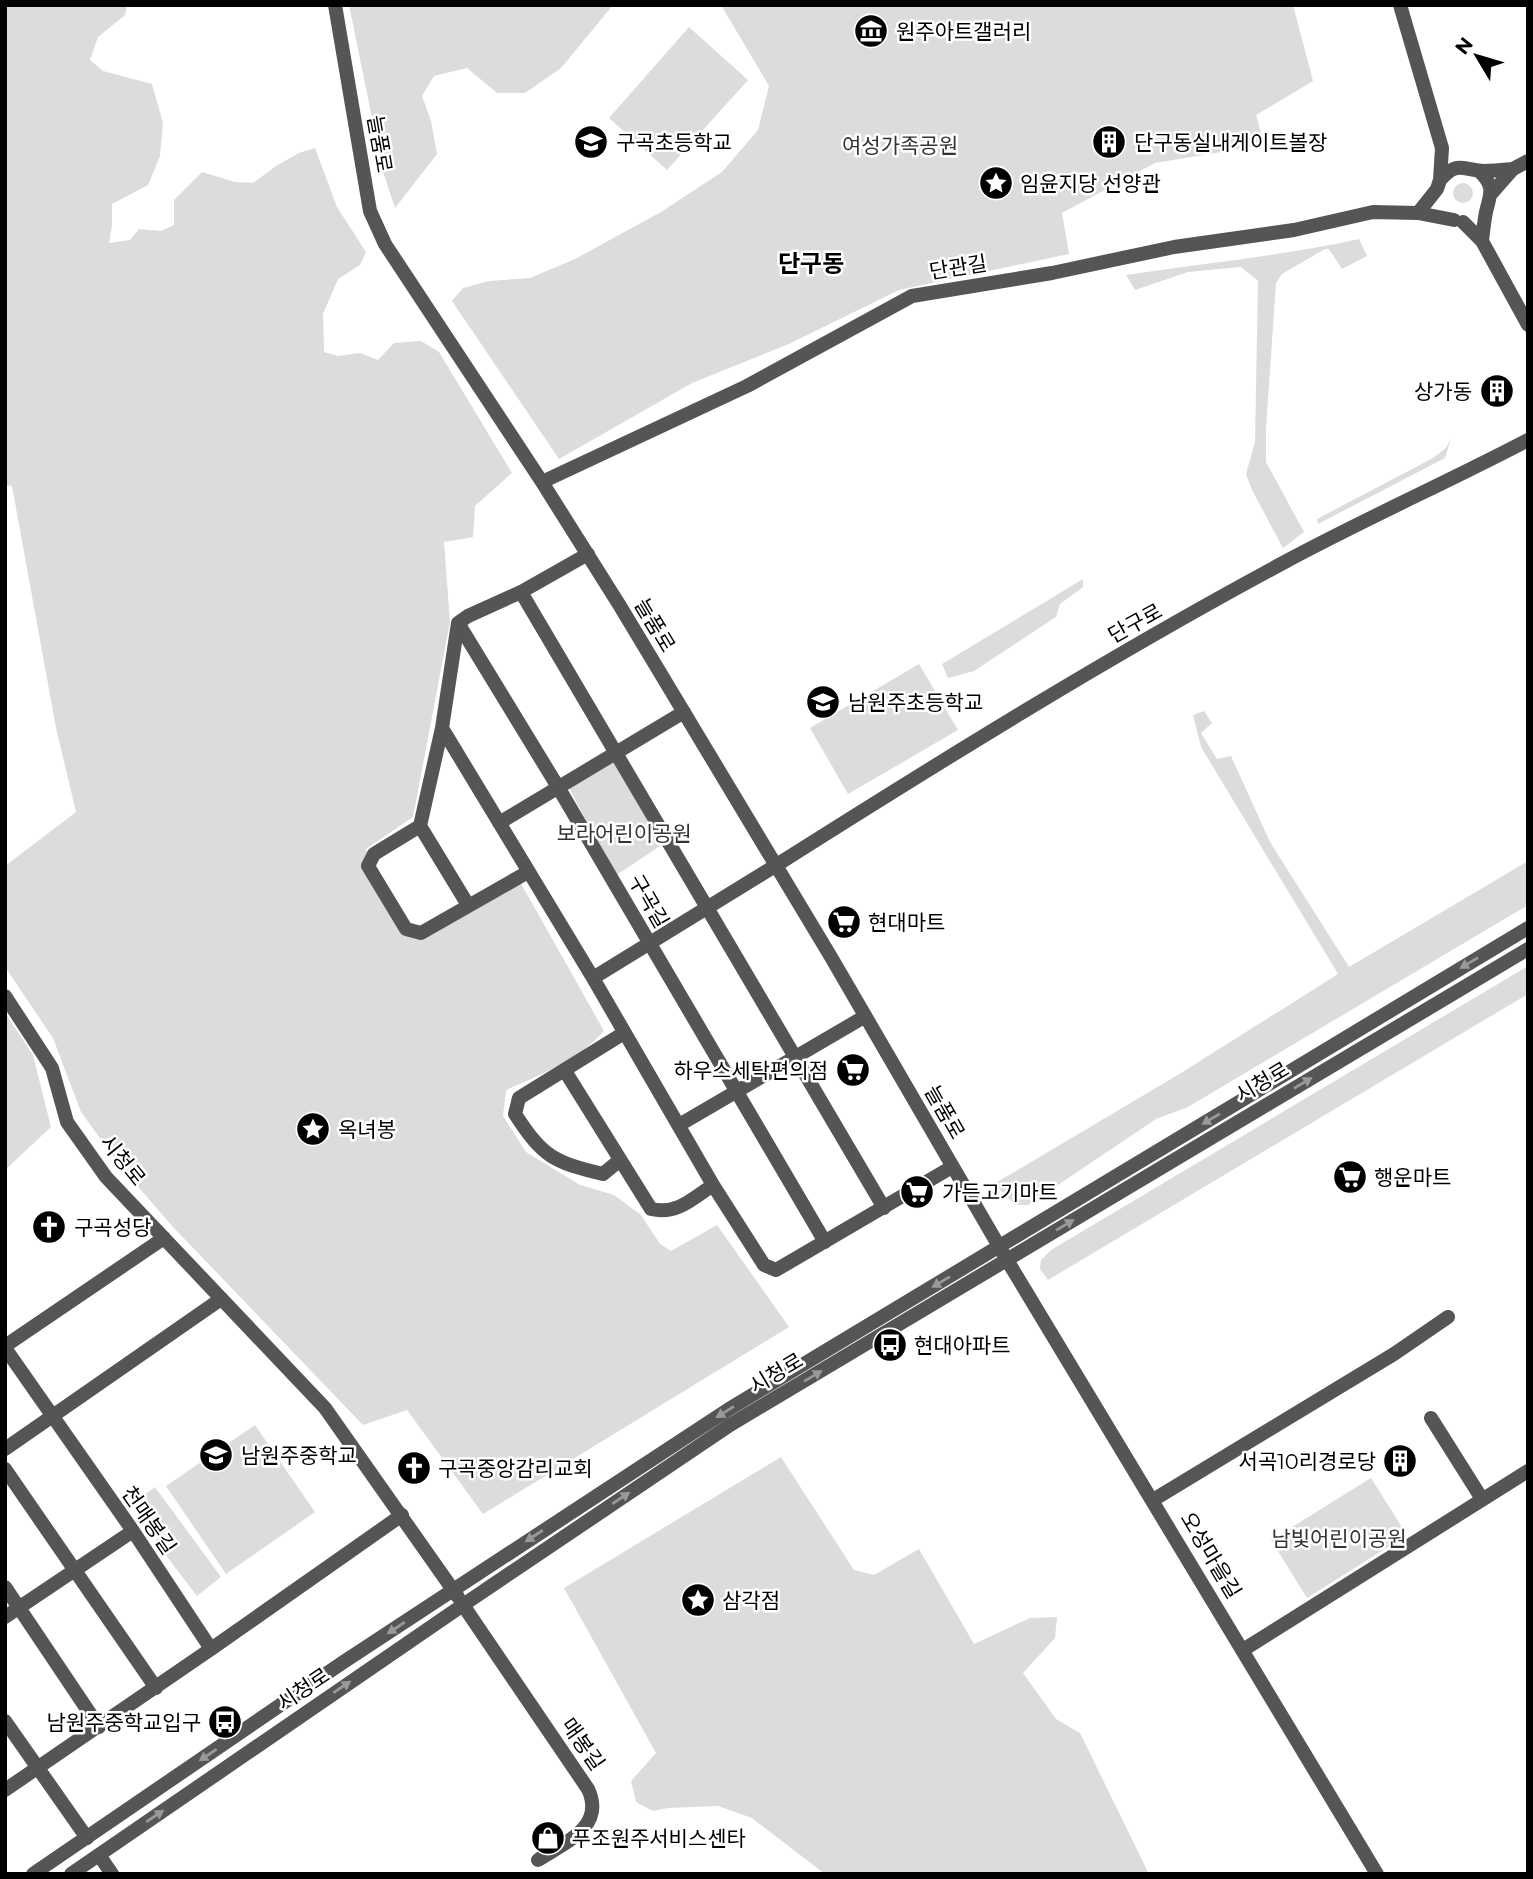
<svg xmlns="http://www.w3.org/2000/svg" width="1533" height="1879" viewBox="0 0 1533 1879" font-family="Montserrat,'Noto Sans KR',sans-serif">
<rect width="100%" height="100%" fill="#fff"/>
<path fill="#dcdcdc" d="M5 5H127L125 15 98 37 90 60 103 71 152 84 163 123 160 156 148 185 112 204V225L109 243 130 240 139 229 161 231 174 225V200L202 172 235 182 253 183 276 166 299 153 315 148 337 207 366 252 360 265 338 279 323 314 324 352 338 356 360 353 378 360 394 343 421 341 439 352 512 473 475 506 473 537 444 542 450 622 413 817 366 849 381 895 401 929 425 936 519 880 604 1031C578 1060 540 1075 506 1090L503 1116 526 1152 580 1185 614 1195 641 1215 660 1244 671 1251 717 1225 789 1327 483 1514 407 1410 363 1425 173 1227 121 1167 81 1112 53 1038 5 967V866L76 812 56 728 12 486 5 485Z
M349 5H613L561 68 525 93H497L467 68 434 76 422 96 431 121 437 154 395 208 383 172Z
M721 5H1293L1313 81 1256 115 1262 136 1257 146 1155 163 1062 213 1069 254 899 290 789 344 692 383 559 459 452 301 463 288 489 281 530 278 575 259 661 212 722 172 758 130 769 86Z
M689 27 748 80 667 170 609 118Z
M1453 193a10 10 0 1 1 20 0a10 10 0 1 1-20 0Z
M1359 239 1367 256 1342 269 1329 249H1325L1282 274 1276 283 1266 428V462L1304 532 1283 548 1252 490 1246 474 1255 442 1258 281 1241 267 1188 272 1135 290 1126 275C1204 263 1282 256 1359 239Z
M1451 438 1445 458 1318 524 1317 519 1433 458 1446 448Z
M1083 579V587L1060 604 1056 617 974 671 948 678 942 664Z
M919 664 958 730 848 794 810 728Z
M1204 711 1212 723 1201 733 1217 759 1231 756 1270 842 1349 967 1528 861V905L1188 1107 1156 1119 1028 1205H1015L994 1184 1181 1073 1338 974 1201 747 1193 715Z
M614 761 663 844 615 876 569 788Z
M1528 966V994L1048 1280 1040 1269 1041 1260 1051 1250Z
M5 1013 33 1055 51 1127 5 1170Z
M255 1425 315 1512 226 1574 166 1486Z
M781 1457 854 1570 874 1575 919 1549 974 1644 1030 1618 1057 1617 1055 1638 1023 1673 1056 1719 1080 1733 1149 1874H825L752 1818 718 1806 668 1808 653 1811 636 1802 631 1781 656 1753 564 1588Z
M1371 1478 1407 1535 1307 1598 1271 1540Z
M155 1487 221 1577 197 1596 155 1541 179 1522 158 1537 133 1503Z"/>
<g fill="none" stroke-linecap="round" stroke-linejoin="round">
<path stroke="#555" stroke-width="14" d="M521 592 884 1208
M458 623 558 787 825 1242
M442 728 593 978 713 1185 764 1265 776 1270 952 1167
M499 823 684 712
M420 826 374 854 368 866 406 929 421 933 528 872
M468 905 420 826 442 728 458 623 468 616 521 592 588 554
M593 978 775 866
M565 1071 651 1209C677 1215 692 1199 713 1185
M679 1125 864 1017
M620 1160 603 1174C553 1162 543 1157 515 1114L519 1098 624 1033
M5 1346 164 1238
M5 1348 133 1531 211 1649 402 1515
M1431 1418 1482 1499
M5 1449 221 1299
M5 1469 156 1688
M1153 1500 1394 1354 1448 1317
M5 1587 99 1727
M463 1605 588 1789C606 1827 564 1843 538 1860
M5 1617 133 1531
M1243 1650 1528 1471
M5 1721 87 1838
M5 1790 211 1649
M99 1855 112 1874"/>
<path stroke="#555" stroke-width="14" d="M335 5 370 211 385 244 542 482 620 606 831 957 1007 1260 1377 1874
M1400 5 1442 148 1440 180 1437 189 1418 213
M1479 171C1496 187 1490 194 1486 212 1484 222 1483 232 1482 241
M1440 180C1458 160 1462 170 1483 171 1493 171 1503 170 1513 169
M1491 194 1513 169 1528 161
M1463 222 1482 241 1528 325
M542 482 747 386 912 296 1052 273 1174 247 1294 230 1373 212 1418 213 1454 220
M775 866C941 761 1108 657 1281 564 1362 520 1446 483 1528 440
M5 996 52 1068 67 1122 106 1177 325 1408 458 1597
M33 1874 342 1663 729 1409 1528 928
M71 1874 463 1605 730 1425 1528 949"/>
</g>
<defs><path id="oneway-solid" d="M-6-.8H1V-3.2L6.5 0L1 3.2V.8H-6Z" transform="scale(1.75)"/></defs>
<g fill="#999">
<use href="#oneway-solid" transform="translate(1469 963) rotate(149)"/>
<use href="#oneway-solid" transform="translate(1303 1083) rotate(-31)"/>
<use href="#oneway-solid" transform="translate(1211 1119) rotate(149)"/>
<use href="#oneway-solid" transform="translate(1065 1225) rotate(-31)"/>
<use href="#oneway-solid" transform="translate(941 1282) rotate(149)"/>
<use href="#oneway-solid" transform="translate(813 1376) rotate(-31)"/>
<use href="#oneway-solid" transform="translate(725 1412) rotate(148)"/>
<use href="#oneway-solid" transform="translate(621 1498) rotate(-34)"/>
<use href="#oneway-solid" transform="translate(534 1536) rotate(147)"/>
<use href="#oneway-solid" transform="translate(396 1628) rotate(146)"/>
<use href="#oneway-solid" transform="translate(342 1687) rotate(-34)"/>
<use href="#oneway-solid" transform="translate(208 1755) rotate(146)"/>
<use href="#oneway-solid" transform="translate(155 1816) rotate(-34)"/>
</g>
<defs>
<g id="museum-disc" transform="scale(1.75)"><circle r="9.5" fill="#000" stroke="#fff"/><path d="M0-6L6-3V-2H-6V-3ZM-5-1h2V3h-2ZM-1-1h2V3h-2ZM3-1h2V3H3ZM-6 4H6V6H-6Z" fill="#fff"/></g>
<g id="school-disc" transform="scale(1.75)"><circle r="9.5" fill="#000" stroke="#fff"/><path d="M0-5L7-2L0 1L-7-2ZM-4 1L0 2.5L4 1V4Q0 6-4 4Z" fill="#fff"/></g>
<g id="building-disc" transform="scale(1.75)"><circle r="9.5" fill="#000" stroke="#fff"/><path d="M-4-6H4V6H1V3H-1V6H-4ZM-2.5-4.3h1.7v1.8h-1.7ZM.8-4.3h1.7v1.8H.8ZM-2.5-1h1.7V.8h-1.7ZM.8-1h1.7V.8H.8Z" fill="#fff"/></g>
<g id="sight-disc" transform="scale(1.75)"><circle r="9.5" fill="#000" stroke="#fff"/><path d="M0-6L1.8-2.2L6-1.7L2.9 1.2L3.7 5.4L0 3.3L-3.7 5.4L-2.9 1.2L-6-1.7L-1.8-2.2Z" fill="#fff"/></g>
<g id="supermarket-disc" transform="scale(1.75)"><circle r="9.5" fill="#000" stroke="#fff"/><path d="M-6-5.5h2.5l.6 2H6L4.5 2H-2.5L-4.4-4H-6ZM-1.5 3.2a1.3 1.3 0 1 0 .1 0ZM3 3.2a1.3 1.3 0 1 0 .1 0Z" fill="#fff"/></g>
<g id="church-disc" transform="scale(1.75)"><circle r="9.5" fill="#000" stroke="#fff"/><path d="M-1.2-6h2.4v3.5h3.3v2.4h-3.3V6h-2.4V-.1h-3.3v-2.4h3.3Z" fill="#fff"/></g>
<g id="bus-disc" transform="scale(1.75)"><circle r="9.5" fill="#000" stroke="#fff"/><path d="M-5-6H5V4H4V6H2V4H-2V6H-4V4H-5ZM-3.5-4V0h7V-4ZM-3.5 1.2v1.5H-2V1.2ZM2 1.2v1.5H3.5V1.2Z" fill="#fff"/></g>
<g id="shop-disc" transform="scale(1.75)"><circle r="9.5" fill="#000" stroke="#fff"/><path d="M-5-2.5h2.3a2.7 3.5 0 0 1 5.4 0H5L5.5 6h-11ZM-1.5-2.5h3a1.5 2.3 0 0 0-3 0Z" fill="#fff"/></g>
</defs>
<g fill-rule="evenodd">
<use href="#museum-disc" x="871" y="31"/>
<use href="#school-disc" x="591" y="142"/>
<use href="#building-disc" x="1109" y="142"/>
<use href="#sight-disc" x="996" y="183"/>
<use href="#building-disc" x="1497" y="391"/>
<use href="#school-disc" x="823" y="702"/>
<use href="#supermarket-disc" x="844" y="922"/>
<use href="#supermarket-disc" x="853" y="1070"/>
<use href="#sight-disc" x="313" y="1129"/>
<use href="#supermarket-disc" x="1350" y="1177"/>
<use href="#supermarket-disc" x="917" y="1192"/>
<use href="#church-disc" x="49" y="1227"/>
<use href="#bus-disc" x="890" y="1345"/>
<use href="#school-disc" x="216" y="1455"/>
<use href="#building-disc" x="1400" y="1461"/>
<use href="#church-disc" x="414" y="1468"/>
<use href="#sight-disc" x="698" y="1600"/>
<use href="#bus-disc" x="225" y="1722"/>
<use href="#shop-disc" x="548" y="1838"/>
</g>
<g text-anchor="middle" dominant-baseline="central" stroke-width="5" stroke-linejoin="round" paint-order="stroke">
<g font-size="21" fill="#000" stroke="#fff" text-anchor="start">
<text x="896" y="31">원주아트갤러리</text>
<text x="616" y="142">구곡초등학교</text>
<text x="1134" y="142">단구동실내게이트볼장</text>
<text x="1020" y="183">임윤지당 선양관</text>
<text x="1472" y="391" text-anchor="end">상가동</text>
<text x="848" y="702">남원주초등학교</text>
<text x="868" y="922">현대마트</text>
<text x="828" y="1070" text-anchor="end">하우스세탁편의점</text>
<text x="338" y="1129">옥녀봉</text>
<text x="1374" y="1177">행운마트</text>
<text x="942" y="1192">가든고기마트</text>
<text x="74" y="1227">구곡성당</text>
<text x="914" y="1345">현대아파트</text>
<text x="241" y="1455">남원주중학교</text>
<text x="1376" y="1461" text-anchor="end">서곡10리경로당</text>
<text x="438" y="1468">구곡중앙감리교회</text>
<text x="722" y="1600">삼각점</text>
<text x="201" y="1722" text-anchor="end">남원주중학교입구</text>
<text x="572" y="1838">푸조원주서비스센타</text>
</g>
<g font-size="21" fill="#000" stroke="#fff">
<text transform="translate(380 144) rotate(80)">늘품로</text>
<text transform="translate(958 267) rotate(-9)">단관길</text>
<text transform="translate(1135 623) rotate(-29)">단구로</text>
<text transform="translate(655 625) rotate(59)">늘품로</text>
<text transform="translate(649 901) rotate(60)">구곡길</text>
<text transform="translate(1262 1082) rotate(-31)">시청로</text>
<text transform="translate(945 1112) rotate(60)">늘품로</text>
<text transform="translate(123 1160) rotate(51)">시청로</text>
<text transform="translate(776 1373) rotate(-31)">시청로</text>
<text transform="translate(149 1520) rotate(55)">천매봉길</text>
<text transform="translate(1211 1555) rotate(59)">오성마을길</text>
<text transform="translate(303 1689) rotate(-34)">시청로</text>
<text transform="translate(583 1744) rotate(55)">매봉길</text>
</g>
<g font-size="21" fill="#333" stroke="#fff">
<text x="900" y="145">여성가족공원</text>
<text x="624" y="833">보라어린이공원</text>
<text x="1339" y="1538">남빛어린이공원</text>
</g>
<g font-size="24" font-weight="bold" fill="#000" stroke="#fff">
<text x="811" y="263">단구동</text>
</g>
</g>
<rect width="1533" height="1879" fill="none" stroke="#000000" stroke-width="14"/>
<g transform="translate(1477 56) rotate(308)" stroke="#ffffff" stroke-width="5" paint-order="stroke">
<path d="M0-5L12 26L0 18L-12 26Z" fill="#000000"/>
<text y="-10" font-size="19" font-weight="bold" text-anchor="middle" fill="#000000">N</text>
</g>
</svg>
